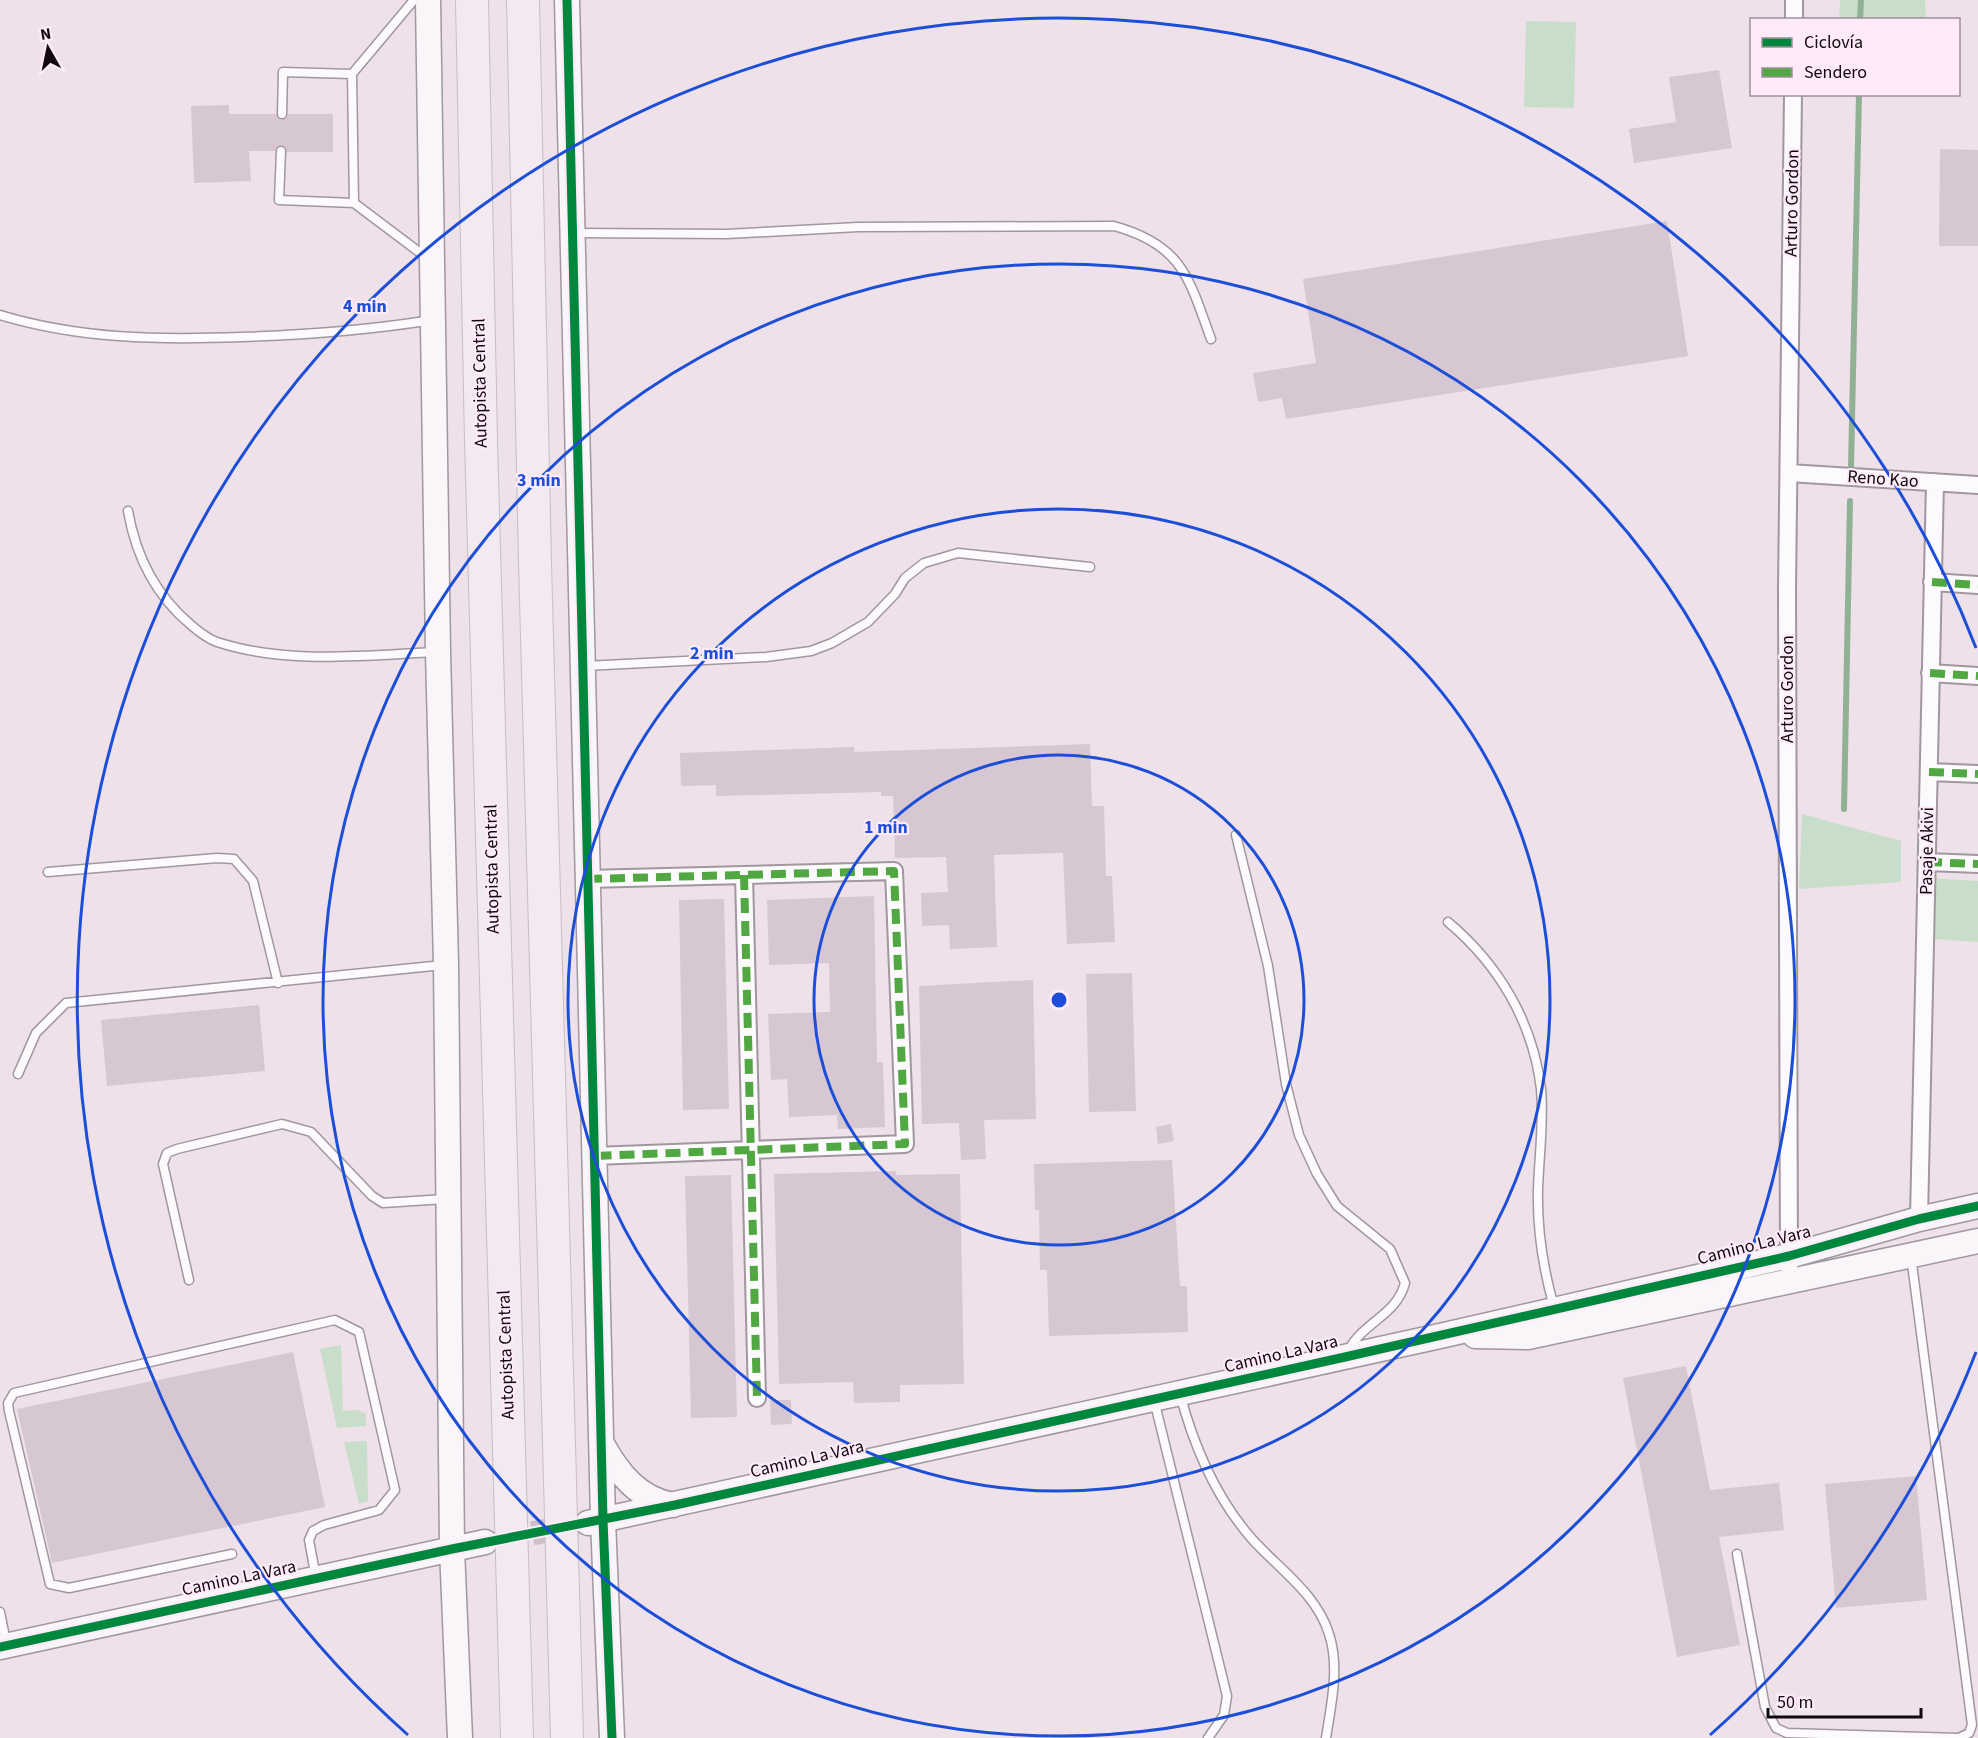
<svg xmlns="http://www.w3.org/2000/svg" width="1978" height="1738" viewBox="0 0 1978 1738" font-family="'Source Sans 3',sans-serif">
<rect width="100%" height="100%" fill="#eee1ea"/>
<path fill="#c8deca" d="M1840 0H1925L1926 19H1839Z
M1526 21 1576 22 1574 108 1524 107Z
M1802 814 1901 841V882L1799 889Z
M1930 878 1978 881V942L1934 939Z
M341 1345 343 1411 358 1410 366 1414V1426L337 1428 320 1349Z
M367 1441 368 1501 359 1504 344 1442Z"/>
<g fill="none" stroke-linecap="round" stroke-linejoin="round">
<path stroke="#91b195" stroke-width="6" d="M1860 20 1861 0
M1851 467 1859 94
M1844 809 1850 501"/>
</g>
<path fill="#d7c7d3" d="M1719 70 1732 148 1634 163 1629 129 1676 122 1669 77Z
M229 105V114H276L281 120 288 114H333V152H287L281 145 275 151H249L251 181 194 183 191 106Z
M1940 149 1978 150V246H1939Z
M1667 221 1688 356 1286 419 1282 398 1258 402 1253 373 1316 363 1303 279Z
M1090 744 1092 806H1104L1106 876H1112L1115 942 1067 944 1063 853 994 855 997 947 950 949 949 925 922 926 921 893 948 892 946 857 895 858 893 796H881V792L716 796V785L681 786 680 753 854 747V752Z
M874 896 877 1062H883L885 1127 838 1129 837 1115 789 1117 787 1079 771 1080 768 1014 830 1012 829 963 769 965 767 900Z
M724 899 729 1109 683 1110 679 900Z
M1132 973 1136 1111 1089 1112 1086 974Z
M1033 980 1036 1119 984 1120 986 1159 961 1160 959 1123 922 1124 919 986Z
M259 1005 265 1071 107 1086 101 1020Z
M1171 1124 1174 1141 1158 1144 1156 1127Z
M1172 1160 1180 1286H1187L1188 1332 1049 1336 1047 1270H1040L1039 1210H1035L1034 1164Z
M896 1171V1175L960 1174 964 1384 900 1385V1402L854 1403 853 1382 779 1384 774 1174Z
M731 1175 737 1417 691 1418 685 1176Z
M293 1352 325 1507 52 1563 17 1409Z
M1686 1366 1710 1490 1779 1483 1784 1530 1719 1537 1740 1645 1677 1657 1623 1378Z
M770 1400H791L792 1424 771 1425Z
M1916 1476 1927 1600 1836 1608 1825 1484Z"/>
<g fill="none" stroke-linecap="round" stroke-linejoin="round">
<path stroke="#cdc1c9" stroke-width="24" stroke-dasharray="24 12" stroke-linecap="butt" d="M497 1540 577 1525"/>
<g stroke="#a1979e" stroke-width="11">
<path id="lane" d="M414 0 352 74 354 203 427 258
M282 114 283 72 352 74
M281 151 279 200 354 203
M574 233 727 234 858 227 1114 226C1183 245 1189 279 1211 339
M0 315C80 339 158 340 241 337 305 335 369 330 432 320
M128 511C136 557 155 595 191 625 198 631 208 639 217 642 287 665 365 655 437 652
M585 666 766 657 811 651 832 643 868 622 895 594 905 578 924 563 958 553 1090 567
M1236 835 1268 966 1286 1084 1299 1135 1317 1174 1337 1206 1390 1249 1405 1283C1397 1315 1363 1322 1348 1351
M48 872 217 858 234 859 253 881 278 983
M1448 922C1499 965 1533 1022 1541 1089 1544 1123 1539 1156 1538 1190 1537 1230 1543 1268 1554 1307
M18 1074 36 1033 66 1003 443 965
M189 1280 163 1164 167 1153 177 1149 282 1124 311 1132 372 1196 383 1203 445 1199
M1180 1394C1194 1447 1216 1498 1252 1539 1279 1569 1317 1594 1329 1634 1340 1667 1331 1705 1326 1738
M1154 1400 1227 1696 1224 1715 1208 1738
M232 1554 69 1588 50 1584 9 1411 8 1403 14 1393 335 1320 359 1332 395 1490 379 1510 324 1525 313 1531 309 1540 316 1578
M1737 1554 1765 1707 1776 1728 1787 1733 1959 1738 1969 1733 1972 1725 1911 1256
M0 1612 6 1642"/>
</g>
<g stroke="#a1979e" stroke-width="20">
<path id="street" d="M1794 20V0
M1789 473 1978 485
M1932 582 1978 585
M1930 673 1978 676
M1929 772 1978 774
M1927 862 1978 864
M744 875 757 1398
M587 879 894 871 905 1144 594 1156
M1919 1219 1935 482
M1789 1267 1787 588 1793 94"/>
</g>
<g stroke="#a1979e" stroke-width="27">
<path id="secondary" d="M428 0 438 652 446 964 452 1549 460 1738
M567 0 603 1520 612 1738
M1475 1336 1528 1337 1978 1241
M602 1444C618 1473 638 1499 673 1505
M588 1523 1440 1336 1789 1256 1919 1219 1978 1206
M0 1647 485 1542"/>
</g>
<g stroke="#c4bfc3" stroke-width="34">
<path id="highway" d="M472 0 481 440 517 1738
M523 0 535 563 567 1738"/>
</g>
<use href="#lane" stroke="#fcfafc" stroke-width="8"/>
<use href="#street" stroke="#fcfafc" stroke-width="16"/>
<use href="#secondary" stroke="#f9f5f8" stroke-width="24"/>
<use href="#highway" stroke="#f3e9f0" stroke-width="32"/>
<path stroke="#51a741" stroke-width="8" stroke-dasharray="15 8" stroke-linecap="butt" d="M1932 582 1978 585
M1930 673 1978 676
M1929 772 1978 774
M1927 862 1978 864
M744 875 757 1398
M587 879 894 871 905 1144 594 1156"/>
<g stroke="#feeaf9" stroke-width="13">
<path id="cycleway" d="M567 0 603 1520 612 1738
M0 1647 452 1549 675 1505 1345 1357 1789 1256 1919 1219 1978 1206"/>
</g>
<use href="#cycleway" stroke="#00873e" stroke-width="9"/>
</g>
<g fill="none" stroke="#1d4ed8" stroke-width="3">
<circle cx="1059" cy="1000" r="245"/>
<circle cx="1059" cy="1000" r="491"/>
<circle cx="1059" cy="1000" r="736"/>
<path d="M1976 1352A982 982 0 0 1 1710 1735M408 1735A982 982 0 1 1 1976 648"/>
</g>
<g text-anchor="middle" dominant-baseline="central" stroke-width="4.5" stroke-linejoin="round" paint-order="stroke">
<g font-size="18" fill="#11090f" stroke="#feeaf9">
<text transform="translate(1792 203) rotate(-89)">Arturo Gordon</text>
<text transform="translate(480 383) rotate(-91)">Autopista Central</text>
<text transform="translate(1883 479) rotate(4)">Reno Kao</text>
<text transform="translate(1787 689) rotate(-90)">Arturo Gordon</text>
<text transform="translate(1927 851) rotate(-89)">Pasaje Akivi</text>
<text transform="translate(492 869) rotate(-91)">Autopista Central</text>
<text transform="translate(1754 1245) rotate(-14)">Camino La Vara</text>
<text transform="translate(1281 1354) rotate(-13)">Camino La Vara</text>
<text transform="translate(506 1355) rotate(-92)">Autopista Central</text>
<text transform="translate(807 1459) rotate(-13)">Camino La Vara</text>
<text transform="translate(239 1578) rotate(-12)">Camino La Vara</text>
</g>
</g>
<circle cx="1059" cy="1000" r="9" fill="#1d4ed8" stroke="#feeaf9" stroke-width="3"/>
<g font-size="18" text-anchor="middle" font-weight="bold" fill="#1d4ed8" stroke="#feeaf9" stroke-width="4.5" stroke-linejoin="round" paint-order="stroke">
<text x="365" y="312">4 min</text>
<text x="539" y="486">3 min</text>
<text x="712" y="659">2 min</text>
<text x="886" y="833">1 min</text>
</g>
<rect x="1750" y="18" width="210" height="78" fill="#feeaf9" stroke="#9f909b" stroke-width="1.5"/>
<rect x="1762" y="38" width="30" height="9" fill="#00873e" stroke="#9f909b" stroke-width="1.5"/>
<text x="1804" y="48" font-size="18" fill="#11090f">Ciclovía</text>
<rect x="1762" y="68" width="30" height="9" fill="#51a741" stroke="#9f909b" stroke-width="1.5"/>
<text x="1804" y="78" font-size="18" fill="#11090f">Sendero</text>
<g transform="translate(48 48) rotate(351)" stroke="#feeaf9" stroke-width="4.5" paint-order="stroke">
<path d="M0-4.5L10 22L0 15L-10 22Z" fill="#11090f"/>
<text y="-9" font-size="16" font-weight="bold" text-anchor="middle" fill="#11090f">N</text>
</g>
<path d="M1768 1708v9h153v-9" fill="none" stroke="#11090f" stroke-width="3"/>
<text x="1777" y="1708" font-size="18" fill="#11090f" stroke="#feeaf9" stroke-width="4.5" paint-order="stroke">50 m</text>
</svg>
